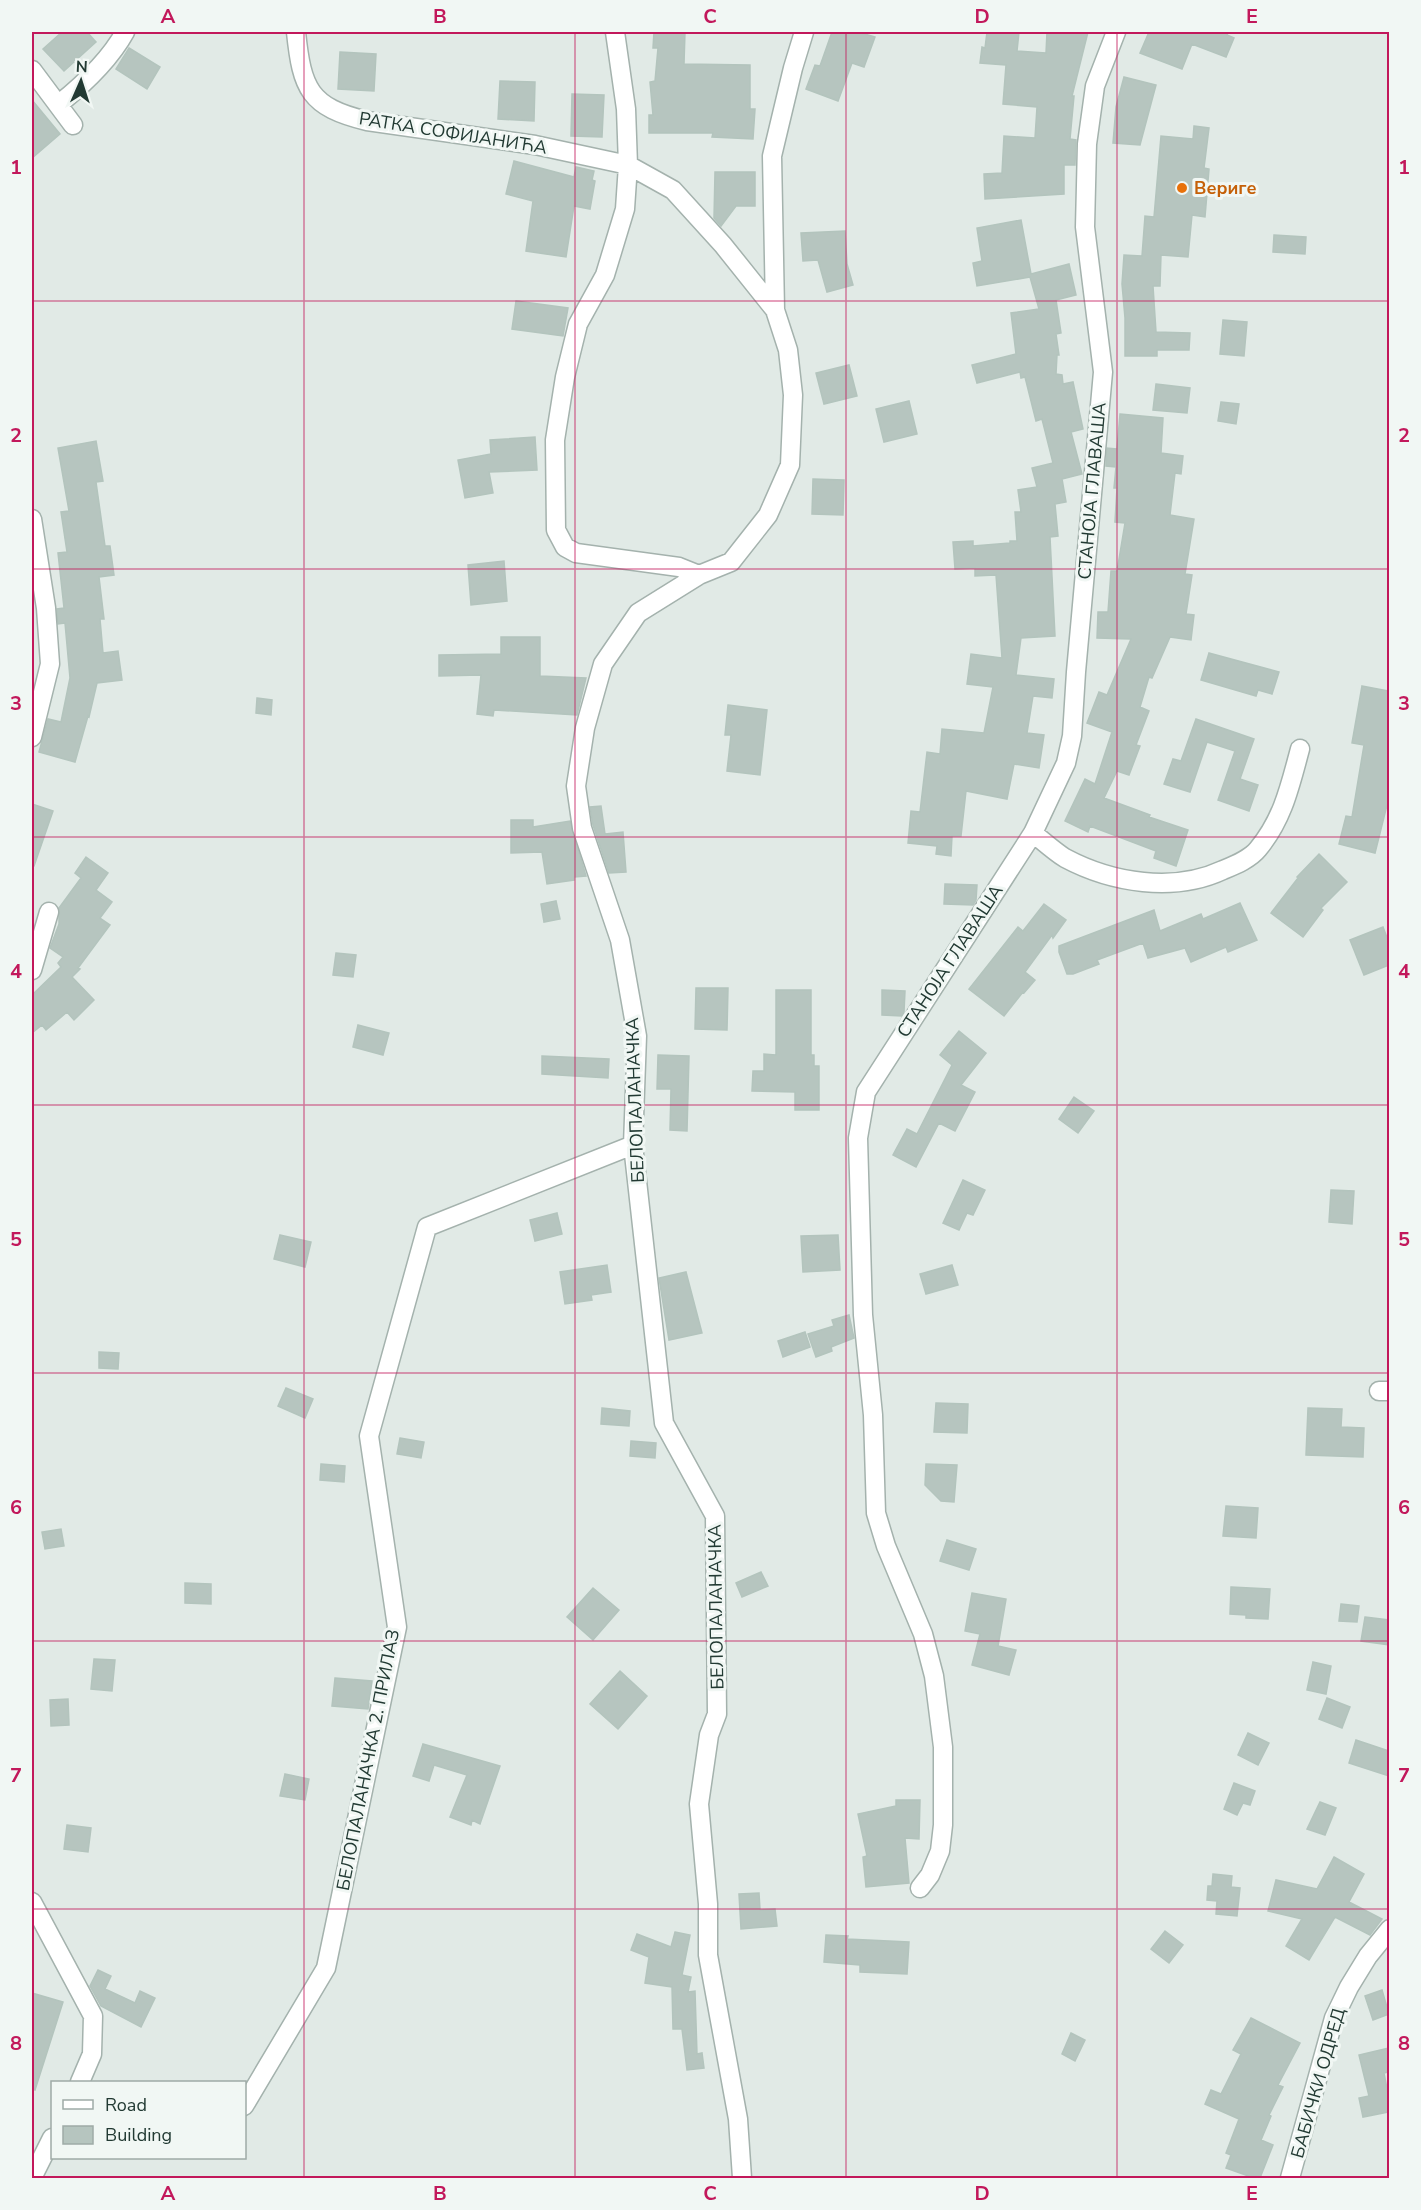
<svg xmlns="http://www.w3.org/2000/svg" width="1421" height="2210" viewBox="0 0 1421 2210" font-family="'Nunito Sans',sans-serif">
<rect width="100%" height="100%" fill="#e1eae6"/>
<path fill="#b6c5bf" stroke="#b3c4bd" stroke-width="1.5" d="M62 32H87L96 42 64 71 43 49Z
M654 32H685L684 64 750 65V109H755L753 139 712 137 713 133H649V115H653L650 82 655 81 658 48H653Z
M832 32H858L875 37 864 67 852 63 838 101 806 89 815 65 820 66Z
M987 32H1019L1017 51 1046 53 1047 32H1088L1072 96H1074L1070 139 1076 140 1075 165H1064V194L985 199 984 174 1002 173 1004 136 1035 138 1037 107 1003 104 1006 65 980 63 982 47 985 48Z
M1149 32H1229L1227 35 1234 38 1226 57 1192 44 1182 69 1140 53Z
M129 48 160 67 147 89 116 69Z
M340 52 376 54 374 91 338 89Z
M1124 77 1156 85 1140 145 1113 143 1116 107Z
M500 81 535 82 534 121 498 119Z
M572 94 604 95 602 137 571 136Z
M32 100 60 134 32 158Z
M1194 126 1209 128 1204 168 1209 169 1205 217 1192 215 1188 257 1161 255 1160 286H1153L1156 332 1190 333 1189 350H1157V356H1125V318L1122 284 1124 255 1142 256 1145 216 1154 217 1161 136 1193 139Z
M514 161 574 177 576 167 594 171 592 180 595 181 590 209 574 206 566 257 526 251 533 201 506 194Z
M715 172H755V206H736L721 226 714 218Z
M1021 220 1031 274 1069 264 1076 295 1056 300 1061 333 1056 334 1059 355H1057L1056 374 1062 375 1063 384 1073 382 1083 429 1071 432 1082 474 1062 479 1066 502 1055 504 1058 536 1050 537 1055 636 1021 638 1016 675 1054 679 1052 698 1033 696 1027 733 1044 735 1039 768 1014 764 1007 799 966 791 961 836H952L951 856 936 854 937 846 908 843 911 811 920 812 927 752 940 754 942 729 984 733 993 687 967 684 971 654 1002 658 996 575 975 576V568L955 569 953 542 973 541V546L1010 543V541H1017L1015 512H1021L1018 490 1037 487 1032 468 1053 463 1042 419 1036 421 1025 377 1021 378 1020 372 977 383 972 365 1016 354 1011 313 1039 309 1030 277 977 286 973 263 982 261 977 228Z
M845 231 847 264 853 285 827 292 818 260 803 261 801 233Z
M1274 235 1306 237 1305 254 1273 252Z
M516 301 568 308 563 336 512 329Z
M1223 320 1247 322 1244 356 1220 354Z
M849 365 857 396 824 404 816 373Z
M1156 384 1190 388 1187 413 1153 410Z
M909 401 917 434 884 442 876 409Z
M1221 402 1239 404 1236 424 1218 421Z
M1120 414 1163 418 1161 453 1183 456 1181 474 1175 473 1170 515 1194 519 1185 574 1192 575 1186 614 1194 615 1191 640 1170 637 1152 678 1149 677 1140 707 1149 711 1136 745 1140 746 1129 775 1117 771 1104 798 1150 815 1149 817 1188 830 1176 866 1154 858 1156 851 1090 826 1088 832 1065 821 1085 779 1095 784 1112 732 1087 723 1099 692 1107 695 1131 639 1097 638 1098 612H1108L1111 571H1117L1125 523 1115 522 1117 488H1114L1116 467 1106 466 1107 448 1117 449Z
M535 437 537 470 489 472 493 493 465 498 458 460 491 454 490 440Z
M96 441 103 481 96 482 105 546H110L114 575 99 577 104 619H100L103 653 118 651 122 680 97 683 89 717 88 716 75 762 39 752 48 719 61 722 70 678 65 623 58 624 57 609 64 608 58 553 67 552 61 512 69 511 58 448Z
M813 479 844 480 843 515 812 514Z
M504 561 507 601 471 605 468 565Z
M501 637H540V676L586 678 577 715 494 710 493 716 477 714 481 675 439 676V655L501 654Z
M1209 653 1279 672 1272 694 1258 690 1256 696 1201 680Z
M1362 686 1389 691V805H1387L1375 853 1339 844 1346 816 1352 817 1364 745 1352 743Z
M257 698 272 700 271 715 256 713Z
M728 705 767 710 760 775 727 771 731 735H725Z
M1196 719 1254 739 1240 779 1258 785 1249 811 1218 800 1235 751 1207 742 1190 792 1164 784 1173 759 1181 761Z
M32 804 53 811 34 866H32Z
M601 806 605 834 623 832 626 872 609 873 593 825 590 807Z
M511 820H533V827L570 821 586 876 574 877V880L547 884 542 852 511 853Z
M1319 854 1347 882 1321 908 1323 910 1303 937 1271 913 1298 878 1297 877Z
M86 857 108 873 96 890 112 902 100 918 110 925 78 968 80 969 72 977 94 1000 74 1020 67 1012 46 1030 42 1025 32 1033V995L61 967 58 963 63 957 50 948 59 924V908L81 878 75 873Z
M945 884 977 885 976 900 973 905 944 904Z
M556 901 560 919 544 922 541 904Z
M1240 903 1257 940 1228 952 1226 947 1191 962 1185 948 1148 958 1143 943 1097 960 1099 964 1073 974H1067L1059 952V946L1154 910 1160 931 1201 914 1203 919Z
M1044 904 1066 920 1053 938 1052 935 1025 972 1035 980 1024 993 1023 992 1004 1016 969 989 1018 927 1023 931Z
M1383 927 1389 943V965L1364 975 1350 940Z
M336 953 356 955 353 977 333 975Z
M696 988H728L727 1030 695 1029Z
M776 990H811V1055H814V1066H819V1110H795V1092L752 1091 753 1071H764V1054L776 1055Z
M882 990 905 991 904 1012 902 1016 882 1015Z
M358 1025 389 1033 383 1055 353 1047Z
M959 1031 986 1053 961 1085 975 1092 955 1131 939 1123 916 1167 893 1155 907 1129 917 1134 952 1065 940 1055Z
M658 1055 689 1056 687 1131 670 1130 671 1089H657Z
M542 1056 609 1059 608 1078 542 1074Z
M1074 1097 1094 1111 1078 1133 1059 1119Z
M963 1180 985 1190 973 1215 967 1213 959 1230 943 1223Z
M1331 1190 1354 1191 1352 1224 1329 1222Z
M557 1213 562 1234 535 1241 530 1220Z
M280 1235 311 1242 305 1267 274 1259Z
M838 1235 840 1270 803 1272 801 1236Z
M607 1265 611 1292 591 1295 592 1300 565 1304 560 1272Z
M952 1265 958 1285 926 1294 920 1274Z
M686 1272 702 1333 669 1340 659 1278Z
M849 1315 854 1338 831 1347 832 1351 816 1357 808 1334 834 1326 832 1320Z
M805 1332 810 1347 783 1357 778 1341Z
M99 1352 119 1353 118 1369 99 1368Z
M286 1388 313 1399 305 1418 278 1406Z
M936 1403 968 1404 967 1433 934 1432Z
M602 1408 630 1411 629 1426 601 1424Z
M1308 1408 1342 1409 1341 1427 1364 1428 1363 1457 1306 1455Z
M400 1438 424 1442 421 1458 397 1454Z
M631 1441 656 1443 655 1458 630 1456Z
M321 1464 345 1466 344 1482 320 1480Z
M926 1464 957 1465 954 1502 941 1501 925 1485Z
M1226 1506 1258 1508 1256 1538 1223 1536Z
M61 1529 64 1546 45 1549 42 1532Z
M947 1540 976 1549 969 1570 940 1561Z
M761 1572 768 1586 742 1597 736 1583Z
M185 1583 211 1584V1604L185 1603Z
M1231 1587 1270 1589 1268 1619 1246 1618V1615L1230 1614Z
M593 1588 619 1610 593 1640 567 1617Z
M972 1593 1006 1599 998 1646 1016 1650 1009 1675 972 1665 980 1634 965 1631Z
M1341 1604 1359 1606 1357 1622 1339 1621Z
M1365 1617 1389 1620V1645L1361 1641Z
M94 1659 115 1660 112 1691 91 1689Z
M1313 1662 1331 1666 1326 1694 1307 1690Z
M620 1671 647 1696 618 1729 590 1704Z
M335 1678 372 1681 368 1709 332 1706Z
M1327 1698 1350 1707 1342 1728 1319 1719Z
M68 1699 69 1725 51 1726 50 1700Z
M1248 1733 1269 1743 1258 1765 1238 1755Z
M1356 1740 1389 1751V1776L1349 1763Z
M423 1744 500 1766 480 1824 472 1820 471 1825 450 1817 467 1775 434 1765 429 1781 413 1776Z
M285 1774 309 1779 305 1800 280 1796Z
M1234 1783 1255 1791 1250 1805 1243 1803 1237 1815 1224 1809Z
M896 1800H920L919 1839 905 1838 909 1883 866 1887 863 1857 867 1856 858 1814 896 1806Z
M1320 1802 1336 1808 1325 1835 1307 1829Z
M67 1825 91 1828 88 1852 64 1849Z
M1334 1857 1364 1874 1349 1902 1382 1919 1370 1935 1335 1917 1309 1960 1286 1946 1302 1919 1268 1911 1276 1880 1317 1889Z
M1213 1874 1232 1876 1231 1887 1240 1888 1237 1916 1216 1914 1217 1901 1207 1900 1208 1886H1212Z
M759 1893 760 1910 775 1909 777 1926 741 1929 739 1894Z
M1165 1931 1183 1945 1169 1963 1151 1949Z
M675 1932 690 1935 682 1975 691 1977 688 1992 695 1991 697 2054 702 2053 704 2068 687 2070 682 2029H673L672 1987 645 1983 649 1957 631 1950 637 1934 671 1947Z
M826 1935 848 1936 847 1939 909 1942 907 1974 860 1972V1965L824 1962Z
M98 1970 111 1976 105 1989 135 2003 140 1991 155 1998 141 2027 101 2006 90 1986Z
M1382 1990 1389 2014 1373 2020 1365 1996Z
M32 1993 63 2002 35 2090 32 2089Z
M1251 2018 1300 2043 1278 2085 1283 2087 1269 2115 1271 2116 1261 2140 1273 2145 1260 2178H1254L1226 2168 1231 2155 1226 2153 1239 2119 1205 2104 1211 2090 1221 2094 1241 2054 1233 2050Z
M1071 2033 1085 2040 1075 2061 1062 2054Z
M1389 2048V2072L1384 2073 1389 2099V2112L1363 2117 1359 2098 1369 2096 1359 2055Z"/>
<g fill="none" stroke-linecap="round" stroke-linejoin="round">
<g stroke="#a4b2ad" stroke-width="21">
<path id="minor" d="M296 32C302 89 309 107 367 121L535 145 628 165 673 190 723 245 775 310
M615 32 626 109 628 165 625 209 605 275 578 324 565 377 555 440 556 530 565 547 576 553 679 567 699 575
M32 70 73 125
M59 104C84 84 109 61 125 32
M32 737 50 664 46 608 32 519
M1033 833C1043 841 1054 851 1065 858 1112 883 1174 893 1223 870 1235 865 1250 859 1258 849 1283 819 1290 786 1300 749
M32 970 49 912
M1379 1391H1390
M920 1888 930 1875 940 1851 943 1825V1747L934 1676 923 1634 886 1546 876 1513 873 1415 863 1315 858 1138 866 1092 1033 833 1066 763 1072 736 1076 672 1103 372 1085 227 1087 144 1095 86 1116 32
M32 1902 93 2016 92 2054 80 2082
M244 2106 326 1968 397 1627 369 1436 427 1227 633 1145
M32 2178 52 2138
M742 2178 738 2119 708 1955V1904L699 1804 709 1735 717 1714 715 1516 664 1423 633 1145 637 1036 620 940 582 828 576 786 585 728 603 664 638 613 699 575 731 562 768 515 790 465 793 395 788 350 775 310 772 156 793 68 804 32
M1290 2178 1334 2018 1349 1987 1368 1956 1390 1929"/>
</g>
<use href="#minor" stroke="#fff" stroke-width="18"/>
</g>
<path fill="none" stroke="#c2185b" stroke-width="1.5" stroke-opacity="0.55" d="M304 32V2178M575 32V2178M846 32V2178M1117 32V2178M32 301H1390M32 569H1390M32 837H1390M32 1105H1390M32 1373H1390M32 1641H1390M32 1909H1390"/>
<circle fill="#e8710a" stroke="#f1f7f4" stroke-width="2" cx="1182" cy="188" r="6"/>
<g text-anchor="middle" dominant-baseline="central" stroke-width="6" stroke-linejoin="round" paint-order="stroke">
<g font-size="18" fill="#223a33" stroke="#f1f7f4">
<text transform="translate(453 133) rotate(9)">РАТКА СОФИЈАНИЋА</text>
<text transform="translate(1092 491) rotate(-85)">СТАНОЈА ГЛАВАША</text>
<text transform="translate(950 961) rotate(-57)">СТАНОЈА ГЛАВАША</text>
<text transform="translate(635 1100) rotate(-92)">БЕЛОПАЛАНАЧКА</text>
<text transform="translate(716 1607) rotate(-91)">БЕЛОПАЛАНАЧКА</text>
<text transform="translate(368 1760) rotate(-79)">БЕЛОПАЛАНАЧКА 2. ПРИЛАЗ</text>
<text transform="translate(1318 2083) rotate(-74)">БАБИЧКИ ОДРЕД</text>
</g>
<g font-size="18" font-weight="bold" fill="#c56008" stroke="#f1f7f4" text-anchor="start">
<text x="1194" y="188">Вериге</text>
</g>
</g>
<rect width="1421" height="2210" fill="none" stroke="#f1f7f4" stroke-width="66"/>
<rect x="51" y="2081" width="195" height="78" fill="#f1f7f4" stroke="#9eaba7" stroke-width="1.5"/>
<rect x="63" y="2100" width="30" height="9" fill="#ffffff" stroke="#9eaba7" stroke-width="1.5"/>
<text x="105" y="2111" font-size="18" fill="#223a33">Road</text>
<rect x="63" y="2126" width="30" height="18" fill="#b6c5bf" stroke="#9eaba7" stroke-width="1.5"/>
<text x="105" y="2141" font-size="18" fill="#223a33">Building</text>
<g transform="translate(81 81) rotate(3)" stroke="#f1f7f4" stroke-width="4.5" paint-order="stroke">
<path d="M0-4.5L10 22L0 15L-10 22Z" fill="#223a33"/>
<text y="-9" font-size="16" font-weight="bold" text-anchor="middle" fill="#223a33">N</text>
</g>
<rect x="33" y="33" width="1355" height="2144" fill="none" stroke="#c2185b" stroke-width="2"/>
<g font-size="20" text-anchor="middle" font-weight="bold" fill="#c2185b">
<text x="168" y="23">A</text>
<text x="440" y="23">B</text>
<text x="710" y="23">C</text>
<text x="982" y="23">D</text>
<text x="1252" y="23">E</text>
<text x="16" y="174">1</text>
<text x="1404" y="174">1</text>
<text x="16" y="442">2</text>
<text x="1404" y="442">2</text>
<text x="16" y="710">3</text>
<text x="1404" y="710">3</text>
<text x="16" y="978">4</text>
<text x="1404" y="978">4</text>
<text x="16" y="1246">5</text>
<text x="1404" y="1246">5</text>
<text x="16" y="1514">6</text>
<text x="1404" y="1514">6</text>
<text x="16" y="1782">7</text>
<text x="1404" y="1782">7</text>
<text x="16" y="2050">8</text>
<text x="1404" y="2050">8</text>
<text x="168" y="2200">A</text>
<text x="440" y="2200">B</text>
<text x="710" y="2200">C</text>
<text x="982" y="2200">D</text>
<text x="1252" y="2200">E</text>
</g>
</svg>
